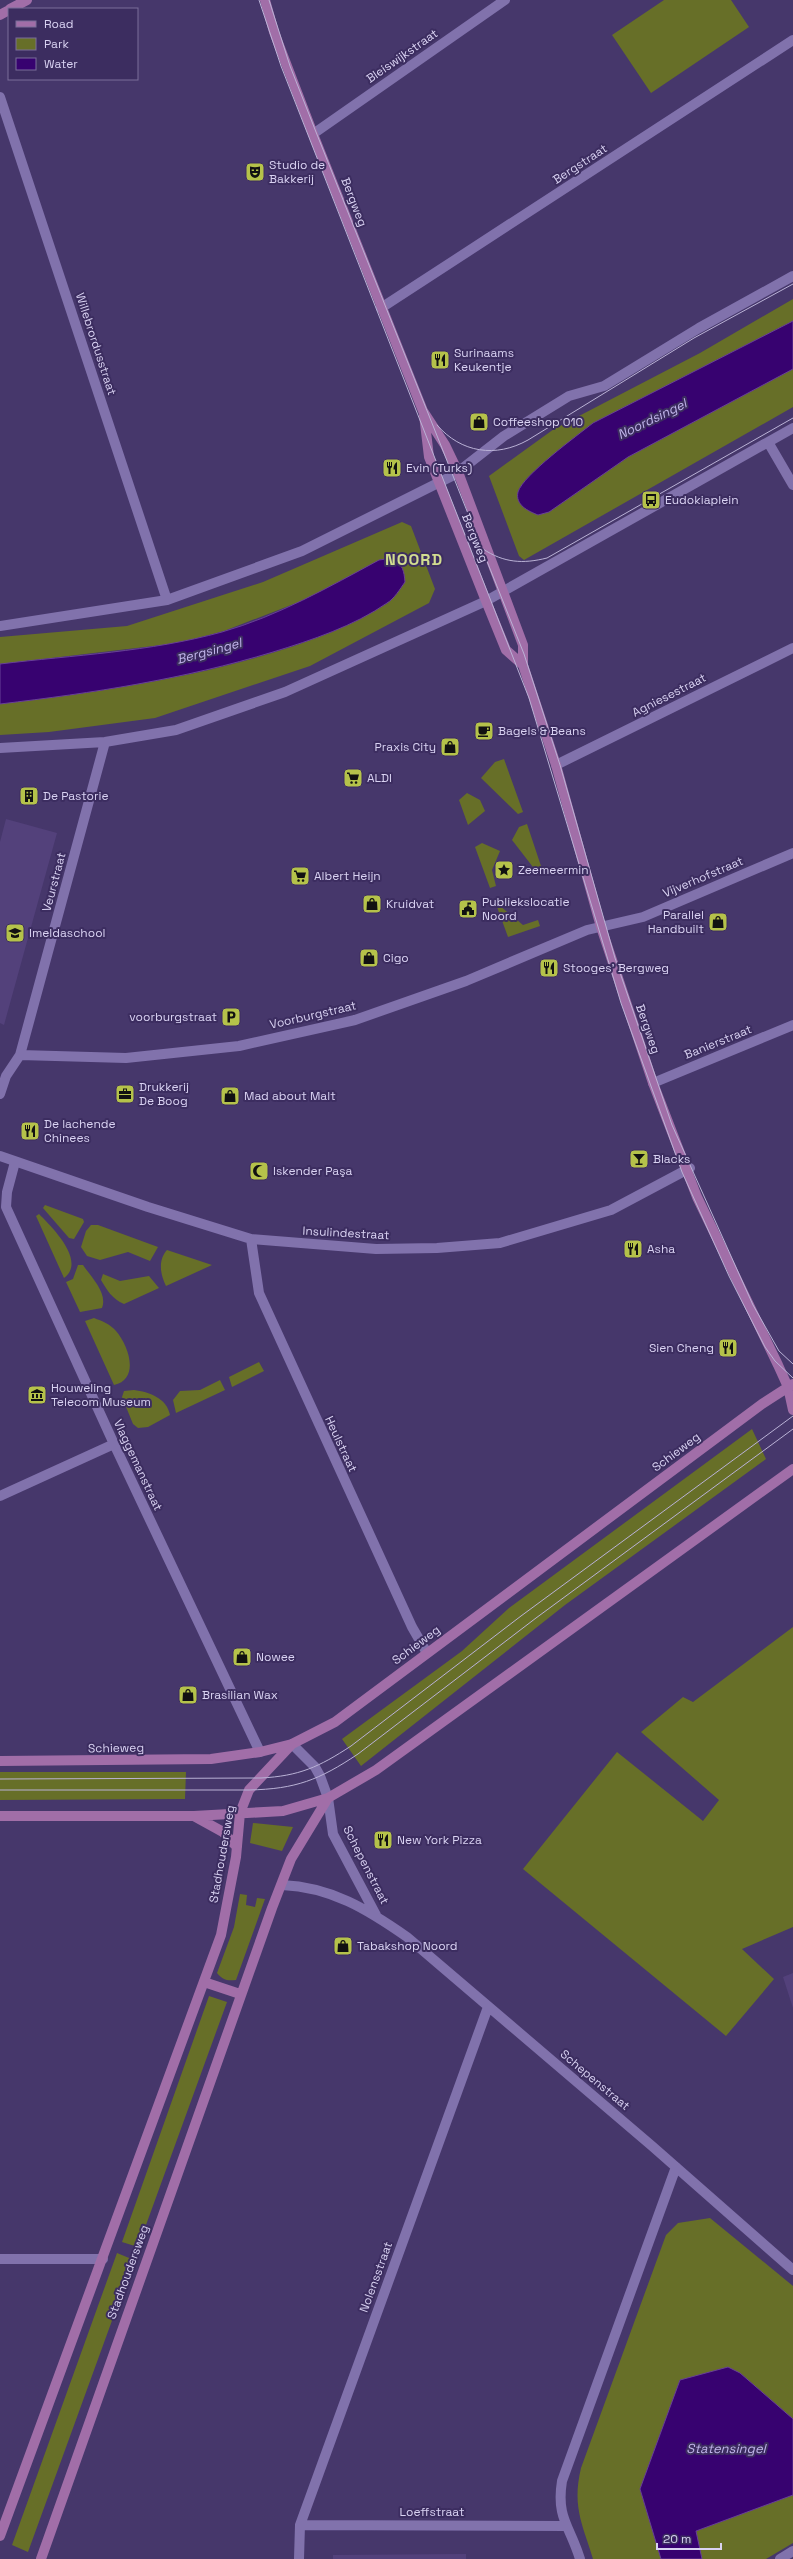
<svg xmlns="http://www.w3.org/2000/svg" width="793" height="2559" viewBox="0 0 793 2559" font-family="'Space Grotesk',sans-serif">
<rect width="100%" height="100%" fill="#46376b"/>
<path fill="#53417b" d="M6 819 57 833 4 1025 0 1023V842Z
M793 1973V2008L783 1977Z
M466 2554V2559H333V2555Z"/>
<path fill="#676f28" d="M664 0H731L749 27 651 93 612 35Z
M793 299V321L593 423 545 462 549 512 628 457 793 369V407L524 560 519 556 489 476 554 429 700 353Z
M402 522 411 526 435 589 429 603 310 666 155 718 49 732 0 735V704C113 690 226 674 332 632 351 624 370 612 388 603L304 600 224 631 179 643 0 664V637L127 626 263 582Z
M504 759 523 812 518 814 481 778 495 762Z
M467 793 480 800 485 811 468 825 459 800Z
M527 824 542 869 536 871 512 840 519 827Z
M482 843 500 851 492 870 496 886 490 888 475 847Z
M500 906 523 925 538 920 540 926 508 937 497 907Z
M45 1205 83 1219 84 1222 74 1239 69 1238 43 1208Z
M39 1214C51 1226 87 1261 64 1278L36 1216Z
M91 1225H98L158 1247 150 1261 128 1252 100 1260 87 1256 81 1247 86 1231Z
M167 1250 212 1265 166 1286C160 1274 158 1260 167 1250Z
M78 1265H83C91 1277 108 1293 102 1308L80 1312 66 1282 73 1279Z
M103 1274 120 1281 149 1276 159 1288 124 1304C112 1299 107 1290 101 1280Z
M94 1318C102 1321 110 1324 116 1331 129 1346 140 1379 114 1385L85 1321Z
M259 1362 264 1371 232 1387 229 1377Z
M220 1380 225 1390 176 1413 173 1400 180 1391 200 1390Z
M134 1390C149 1392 167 1398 170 1415L148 1427 138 1428 133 1424 122 1397 124 1391Z
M752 1429 766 1459 565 1605 361 1766 342 1739 462 1651 509 1608Z
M793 1627V1927L742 1949 774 1979 726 2036 523 1869 617 1752 703 1821 719 1800 641 1732 683 1697 693 1702Z
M0 1772H186L185 1799 0 1800Z
M253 1823 293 1827 282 1851 250 1843Z
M240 1894 247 1895 246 1905 255 1907 257 1898 265 1899 236 1980C227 1981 223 1980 217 1973L234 1927Z
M209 1996 227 2002 138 2247 122 2242Z
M710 2218 793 2286V2419L740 2373 680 2380 640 2489 661 2559H593C582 2523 572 2506 581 2468L666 2235 678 2223Z
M117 2253 134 2260 28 2552 12 2545Z
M793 2495V2543L766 2559H702L696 2531Z"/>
<path fill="#370270" stroke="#684097" d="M793 321V369L628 457 549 512 538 515C528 511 515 505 518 492 523 475 578 435 593 423Z
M393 558C403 565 404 571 405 582 400 589 394 599 387 603 354 626 312 640 273 652 184 679 93 693 0 704V664C74 655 150 652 222 632 278 616 329 587 379 560Z
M728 2367 740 2373 793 2419V2495L696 2531 702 2559H661L640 2489 680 2380Z"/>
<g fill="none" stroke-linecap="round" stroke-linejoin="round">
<path stroke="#8172ac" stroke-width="10" d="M0 97 167 600
M313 134 505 0
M381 308 793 40
M768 442 793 485
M0 626 167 600 302 551 454 475 504 436 569 396 604 386 699 328 793 276
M0 748 105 742 176 730 285 692 486 601 793 428
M556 765 793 648
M20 1055 126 1058 239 1046 355 1020 466 981 587 930 643 917 793 853
M653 1083 793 1025
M0 1094 6 1076 20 1055 105 742
M0 1156 148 1207 251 1239 376 1249 437 1248 500 1243 611 1210 690 1168
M15 1162 7 1192 6 1207 114 1444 260 1752
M251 1239 259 1293 412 1627 427 1653
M0 1496 114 1444
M292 1744 315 1767 320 1776 328 1798 333 1834 376 1915
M282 1885C331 1887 367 1909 407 1937L652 2146 793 2270
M0 2259H103
M300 2525 565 2526
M299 2559 300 2525 488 2007
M580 2559C570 2526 556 2518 562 2481L676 2167
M780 2559 793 2551"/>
<path stroke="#a16ea8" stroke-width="10" d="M265 0 274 32 313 134 423 411 445 445 458 472 523 645V665L556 765 601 927 653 1083 697 1197 778 1365 788 1387 793 1410
M10 9 27 0
M0 15 9 10
M424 415 429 457 486 601 506 650 523 665
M0 1761 211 1759 260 1752 292 1744 335 1722 762 1404 793 1384
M0 1816H194L283 1811 328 1798 376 1770 793 1469
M194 1816 223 1832 237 1847
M204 1982 240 1994
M0 2536 221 1935 236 1857 240 1813 249 1790 292 1744
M41 2559 272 1908 291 1859 328 1798"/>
<path stroke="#bab2d6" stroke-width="1" d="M259 0 281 66 529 698 621 1003 682 1172 729 1276 765 1347 775 1361 793 1378
M269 0 290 66 316 132 524 654 560 765 615 958 672 1125 753 1305 779 1351 793 1364
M437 425C461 453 496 458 528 440L694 338 793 284
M483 549C504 563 523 564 547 558L793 418
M0 1779 261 1778C299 1776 319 1767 351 1746L521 1616 793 1416
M0 1790H249C296 1789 319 1780 358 1754L536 1618 793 1429"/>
</g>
<defs>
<g id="theatre-square" transform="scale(1)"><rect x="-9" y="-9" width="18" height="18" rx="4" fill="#b5c24a" stroke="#3c2d60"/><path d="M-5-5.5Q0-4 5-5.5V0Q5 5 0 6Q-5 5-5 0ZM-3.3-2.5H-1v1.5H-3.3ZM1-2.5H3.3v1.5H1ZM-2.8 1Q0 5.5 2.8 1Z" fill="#111"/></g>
<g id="restaurant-square" transform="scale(1)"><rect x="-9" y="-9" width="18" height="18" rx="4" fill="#b5c24a" stroke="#3c2d60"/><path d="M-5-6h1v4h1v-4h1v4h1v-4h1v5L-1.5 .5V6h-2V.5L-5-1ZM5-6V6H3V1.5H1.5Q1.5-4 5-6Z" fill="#111"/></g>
<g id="shop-square" transform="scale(1)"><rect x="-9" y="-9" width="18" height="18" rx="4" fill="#b5c24a" stroke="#3c2d60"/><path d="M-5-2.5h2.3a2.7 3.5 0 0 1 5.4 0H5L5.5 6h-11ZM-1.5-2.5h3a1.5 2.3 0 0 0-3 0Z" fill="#111"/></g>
<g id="bus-square" transform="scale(1)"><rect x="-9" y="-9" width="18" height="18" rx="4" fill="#b5c24a" stroke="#3c2d60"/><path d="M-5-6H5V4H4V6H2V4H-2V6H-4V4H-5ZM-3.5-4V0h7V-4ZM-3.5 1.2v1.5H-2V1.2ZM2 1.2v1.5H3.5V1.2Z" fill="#111"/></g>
<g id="cafe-square" transform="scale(1)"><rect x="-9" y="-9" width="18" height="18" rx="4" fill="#b5c24a" stroke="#3c2d60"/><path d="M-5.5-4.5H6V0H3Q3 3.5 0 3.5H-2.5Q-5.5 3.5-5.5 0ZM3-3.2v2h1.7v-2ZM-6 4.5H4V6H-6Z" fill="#111"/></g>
<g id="supermarket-square" transform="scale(1)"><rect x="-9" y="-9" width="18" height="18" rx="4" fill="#b5c24a" stroke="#3c2d60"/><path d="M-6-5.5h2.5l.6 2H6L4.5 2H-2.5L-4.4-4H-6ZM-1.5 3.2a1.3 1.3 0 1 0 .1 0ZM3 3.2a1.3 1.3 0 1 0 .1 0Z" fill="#111"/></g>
<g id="building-square" transform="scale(1)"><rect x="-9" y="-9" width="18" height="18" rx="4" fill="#b5c24a" stroke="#3c2d60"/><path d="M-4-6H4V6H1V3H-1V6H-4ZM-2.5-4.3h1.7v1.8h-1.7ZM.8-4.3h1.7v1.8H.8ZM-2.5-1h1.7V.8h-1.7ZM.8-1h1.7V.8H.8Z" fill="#111"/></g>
<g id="sight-square" transform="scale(1)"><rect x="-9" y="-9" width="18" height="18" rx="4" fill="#b5c24a" stroke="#3c2d60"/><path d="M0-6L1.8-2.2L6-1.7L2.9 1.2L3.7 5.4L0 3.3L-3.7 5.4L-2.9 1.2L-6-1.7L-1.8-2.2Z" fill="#111"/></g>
<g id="civic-square" transform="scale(1)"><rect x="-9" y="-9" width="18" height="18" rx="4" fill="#b5c24a" stroke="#3c2d60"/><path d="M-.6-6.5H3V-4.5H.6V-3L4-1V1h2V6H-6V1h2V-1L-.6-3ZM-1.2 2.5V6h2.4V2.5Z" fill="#111"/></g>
<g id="school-square" transform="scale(1)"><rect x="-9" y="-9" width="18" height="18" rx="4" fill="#b5c24a" stroke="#3c2d60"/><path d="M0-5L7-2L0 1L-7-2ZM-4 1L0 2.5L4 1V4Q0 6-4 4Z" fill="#111"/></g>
<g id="parking-square" transform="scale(1)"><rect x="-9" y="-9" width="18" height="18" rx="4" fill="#b5c24a" stroke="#3c2d60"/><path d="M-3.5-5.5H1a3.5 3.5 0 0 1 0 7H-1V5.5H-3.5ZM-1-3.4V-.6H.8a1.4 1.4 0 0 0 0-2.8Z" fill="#111"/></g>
<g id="office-square" transform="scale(1)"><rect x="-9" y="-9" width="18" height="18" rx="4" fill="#b5c24a" stroke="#3c2d60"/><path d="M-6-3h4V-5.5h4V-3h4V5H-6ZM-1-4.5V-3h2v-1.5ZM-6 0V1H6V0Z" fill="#111"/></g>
<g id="bar-square" transform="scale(1)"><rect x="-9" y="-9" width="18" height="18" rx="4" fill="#b5c24a" stroke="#3c2d60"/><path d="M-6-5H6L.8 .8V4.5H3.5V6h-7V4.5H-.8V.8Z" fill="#111"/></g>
<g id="mosque-square" transform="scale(1)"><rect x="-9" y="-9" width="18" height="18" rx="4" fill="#b5c24a" stroke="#3c2d60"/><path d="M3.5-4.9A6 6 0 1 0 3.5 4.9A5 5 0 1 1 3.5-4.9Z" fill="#111"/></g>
<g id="museum-square" transform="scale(1)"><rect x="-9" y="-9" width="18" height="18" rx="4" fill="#b5c24a" stroke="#3c2d60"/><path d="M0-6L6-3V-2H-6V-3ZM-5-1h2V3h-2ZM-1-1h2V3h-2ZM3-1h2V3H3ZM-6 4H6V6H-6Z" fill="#111"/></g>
</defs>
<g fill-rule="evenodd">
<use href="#theatre-square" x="255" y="172"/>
<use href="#restaurant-square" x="440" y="360"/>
<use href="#shop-square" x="479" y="422"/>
<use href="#restaurant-square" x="392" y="468"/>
<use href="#bus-square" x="651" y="500"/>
<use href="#cafe-square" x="484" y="731"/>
<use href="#shop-square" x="450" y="747"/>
<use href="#supermarket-square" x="353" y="778"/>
<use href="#building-square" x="29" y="796"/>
<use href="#sight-square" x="504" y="870"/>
<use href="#supermarket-square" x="300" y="876"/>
<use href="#shop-square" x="372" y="904"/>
<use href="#civic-square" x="468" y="909"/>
<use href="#shop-square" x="718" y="922"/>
<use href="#school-square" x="15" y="933"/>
<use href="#shop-square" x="369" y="958"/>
<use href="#restaurant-square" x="549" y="968"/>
<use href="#parking-square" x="231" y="1017"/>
<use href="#office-square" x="125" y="1094"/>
<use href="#shop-square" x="230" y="1096"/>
<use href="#restaurant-square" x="30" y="1131"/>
<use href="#bar-square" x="639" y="1159"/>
<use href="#mosque-square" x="259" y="1171"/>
<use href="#restaurant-square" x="633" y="1249"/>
<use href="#restaurant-square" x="728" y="1348"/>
<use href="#museum-square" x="37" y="1395"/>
<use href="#shop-square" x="242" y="1657"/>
<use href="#shop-square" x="188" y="1695"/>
<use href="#restaurant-square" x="383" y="1840"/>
<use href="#shop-square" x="343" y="1946"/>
</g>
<g text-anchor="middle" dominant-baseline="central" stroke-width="4" stroke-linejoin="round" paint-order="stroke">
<g font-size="12" fill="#d9d2f2" stroke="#3c2d60">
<text transform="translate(402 56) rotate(-35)">Bleiswijkstraat</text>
<text transform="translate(580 164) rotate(-33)">Bergstraat</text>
<text transform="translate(354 202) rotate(69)">Bergweg</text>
<text transform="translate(96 344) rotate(72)">Willebrordusstraat</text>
<text transform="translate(475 538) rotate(68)">Bergweg</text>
<text transform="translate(669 695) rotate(-27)">Agniesestraat</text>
<text transform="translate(703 877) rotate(-23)">Vijverhofstraat</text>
<text transform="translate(54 882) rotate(-75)">Veurstraat</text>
<text transform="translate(313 1015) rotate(-13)">Voorburgstraat</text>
<text transform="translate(648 1029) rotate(71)">Bergweg</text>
<text transform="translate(718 1042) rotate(-22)">Banierstraat</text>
<text transform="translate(346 1233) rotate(3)">Insulindestraat</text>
<text transform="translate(341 1444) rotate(65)">Heulstraat</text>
<text transform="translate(676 1452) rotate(-37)">Schieweg</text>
<text transform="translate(138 1465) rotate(65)">Vlaggemanstraat</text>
<text transform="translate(416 1645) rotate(-37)">Schieweg</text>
<text transform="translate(116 1748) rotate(-1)">Schieweg</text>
<text transform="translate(222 1854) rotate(-80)">Stadhoudersweg</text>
<text transform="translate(366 1865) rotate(63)">Schepenstraat</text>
<text transform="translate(595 2080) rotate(40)">Schepenstraat</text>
<text transform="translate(128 2272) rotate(-70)">Stadhoudersweg</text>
<text transform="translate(376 2277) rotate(-70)">Nolensstraat</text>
<text x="432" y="2512">Loeffstraat</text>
</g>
<g font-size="12" fill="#d9d2f2" stroke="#3c2d60" text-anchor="start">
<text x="269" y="165">Studio de<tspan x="269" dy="14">Bakkerij</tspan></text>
<text x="454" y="353">Surinaams<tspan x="454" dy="14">Keukentje</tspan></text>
<text x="493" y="422">Coffeeshop 010</text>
<text x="406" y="468">Evin (Turks)</text>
<text x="665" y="500">Eudokiaplein</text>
<text x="498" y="731">Bagels &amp; Beans</text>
<text x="436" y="747" text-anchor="end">Praxis City</text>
<text x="367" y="778">ALDI</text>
<text x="43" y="796">De Pastorie</text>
<text x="518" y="870">Zeemeermin</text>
<text x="314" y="876">Albert Heijn</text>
<text x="482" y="902">Publiekslocatie<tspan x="482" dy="14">Noord</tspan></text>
<text x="386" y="904">Kruidvat</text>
<text x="704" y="915" text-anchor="end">Parallel<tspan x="704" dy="14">Handbuilt</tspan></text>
<text x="29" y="933">Imeldaschool</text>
<text x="383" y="958">Cigo</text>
<text x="563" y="968">Stooges’ Bergweg</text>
<text x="217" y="1017" text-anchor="end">voorburgstraat</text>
<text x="139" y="1087">Drukkerij<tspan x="139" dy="14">De Boog</tspan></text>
<text x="244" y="1096">Mad about Malt</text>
<text x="44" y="1124">De lachende<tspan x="44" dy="14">Chinees</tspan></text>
<text x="653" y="1159">Blacks</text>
<text x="273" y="1171">Iskender Paşa</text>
<text x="647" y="1249">Asha</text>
<text x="714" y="1348" text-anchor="end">Sien Cheng</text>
<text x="51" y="1388">Houweling<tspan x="51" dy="14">Telecom Museum</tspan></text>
<text x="256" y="1657">Nowee</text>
<text x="202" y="1695">Brasilian Wax</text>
<text x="397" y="1840">New York Pizza</text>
<text x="357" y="1946">Tabakshop Noord</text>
</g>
<g font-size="13" font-style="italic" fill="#c1b5eb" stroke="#3c2d60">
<text transform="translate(652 419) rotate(-26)">Noordsingel</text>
<text transform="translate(209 651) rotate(-15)">Bergsingel</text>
<text x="726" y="2448">Statensingel</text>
</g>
<g font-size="16" font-weight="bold" letter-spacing="1" fill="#d2dd90" stroke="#3c2d60">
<text x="414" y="559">NOORD</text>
</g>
</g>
<rect x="8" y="8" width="130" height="72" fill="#3c2d60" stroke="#7b6f9a"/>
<rect x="16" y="21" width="20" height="6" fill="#a16ea8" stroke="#7b6f9a"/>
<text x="44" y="28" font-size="12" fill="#d9d2f2">Road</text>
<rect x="16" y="38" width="20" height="12" fill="#676f28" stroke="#7b6f9a"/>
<text x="44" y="48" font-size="12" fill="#d9d2f2">Park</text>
<rect x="16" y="58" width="20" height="12" fill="#370270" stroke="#7b6f9a"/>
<text x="44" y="68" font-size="12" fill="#d9d2f2">Water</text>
<path d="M657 2543v6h64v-6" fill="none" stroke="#d9d2f2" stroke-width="2"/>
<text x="663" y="2543" font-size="12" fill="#d9d2f2" stroke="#3c2d60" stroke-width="3" paint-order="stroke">20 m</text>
</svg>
